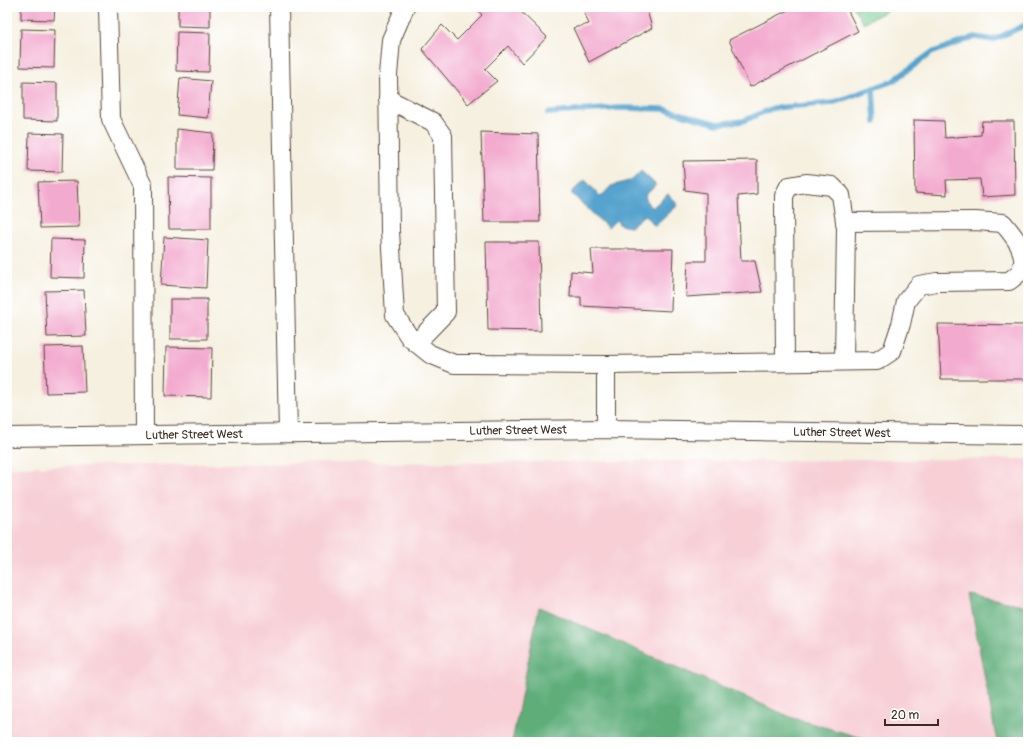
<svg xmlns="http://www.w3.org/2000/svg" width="1035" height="749" viewBox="0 0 1035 749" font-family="Pangolin,sans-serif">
<rect width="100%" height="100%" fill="#fff"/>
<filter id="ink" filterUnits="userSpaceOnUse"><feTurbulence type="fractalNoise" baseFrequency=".025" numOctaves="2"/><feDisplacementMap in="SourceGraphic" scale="8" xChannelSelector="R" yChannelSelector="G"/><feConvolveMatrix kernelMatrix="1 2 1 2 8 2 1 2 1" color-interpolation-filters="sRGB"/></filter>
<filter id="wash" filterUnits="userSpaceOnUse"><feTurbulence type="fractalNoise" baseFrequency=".012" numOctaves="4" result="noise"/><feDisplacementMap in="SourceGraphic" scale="16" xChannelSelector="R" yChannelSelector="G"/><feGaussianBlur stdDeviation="0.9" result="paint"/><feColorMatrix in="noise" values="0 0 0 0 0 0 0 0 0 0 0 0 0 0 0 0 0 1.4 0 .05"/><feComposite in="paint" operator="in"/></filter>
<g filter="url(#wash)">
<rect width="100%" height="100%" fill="#f5f0e0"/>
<path fill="#f7cfd5" d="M1028 459V742H7V467L202 464Z"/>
<path fill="#73ca8f" stroke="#577a56" d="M853 7H885L887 11 863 23Z"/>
<path fill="#5eae7a" stroke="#4c6c4c" d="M969 595 1028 606V742H997Z
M539 607 793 718 876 742H512Z"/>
<path fill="#55a3ce" stroke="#486676" d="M641 171 656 185 645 196 648 204 652 208 668 194 678 205 655 226 644 215 630 227 620 225 616 220 608 228 571 193 585 180 601 197 611 186 632 180Z"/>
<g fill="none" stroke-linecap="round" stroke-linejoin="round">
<path stroke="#55a3ce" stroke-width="5.5" d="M873 88 875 122
M548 113 620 108 664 109 717 124 743 121 773 108 832 103 893 81 931 53 975 37 993 40 1023 26"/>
</g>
<g id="blocks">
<path fill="#f3aacf" d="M21 7H55L54 20 21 19Z
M178 7H210V27L178 26Z
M475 7H516L547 37 522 63 508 46 485 69 497 81 468 104 422 49 442 25 457 40 482 15Z
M582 7H646L652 28 589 62 573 28 589 24Z
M794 7H846L858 31 750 87 729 40Z
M21 29 55 30 54 68 20 67Z
M177 32 210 33 209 72 176 71Z
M180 78 211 81 208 118 177 115Z
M23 82 57 83V121L23 120Z
M914 120 944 121 945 138 981 135 982 121H1014L1015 195 982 197 980 179 946 180 947 195 915 193Z
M177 129 213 133 212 170H177Z
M481 132 538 134 540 222H484Z
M29 133 63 134 62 172 28 171Z
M757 160V194L738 196 741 261H755L762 292 686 297 688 261H706V193L685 190 683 161Z
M168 177 211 178V229H169Z
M77 181 79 227 40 228 38 182Z
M164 237 208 240 206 288 161 285Z
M51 239 85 240 84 278 50 277Z
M486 242H539L541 331 488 330Z
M591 249H673L671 311 581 306V297H570L571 271 593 273Z
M84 290 86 336 47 337 45 291Z
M170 299H207V339H170Z
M938 324 1028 325V379H941Z
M83 346 85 392 46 393 44 347Z
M166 347 212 348 211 397 165 396Z"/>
</g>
</g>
<g filter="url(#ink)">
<use href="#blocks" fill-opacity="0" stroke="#57483b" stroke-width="1"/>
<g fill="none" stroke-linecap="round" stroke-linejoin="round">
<g stroke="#57483b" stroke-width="20">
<g id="minor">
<path d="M108 7 111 119 143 186 144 435"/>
<path d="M279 7 288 433"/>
<path d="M405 7 391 40 388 75 390 231 395 315 410 338 430 354 454 364H463L606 365 877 361 892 351 901 324 906 301 919 285 937 282 1009 281C1013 278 1019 274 1021 270 1029 253 1013 235 1003 223L975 221 845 222"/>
<path d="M388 99 433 122 443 136 446 312 416 343"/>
<path d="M785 361 784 196 789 186 806 183 832 186 841 195 846 228 844 361"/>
<path d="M606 429V365"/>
<path id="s1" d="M7 437 606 429 1028 435"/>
</g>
</g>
<use href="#minor" stroke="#fff" stroke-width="18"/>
</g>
</g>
<g text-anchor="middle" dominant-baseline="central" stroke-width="3" stroke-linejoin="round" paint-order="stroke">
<g font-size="12" fill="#3b2a1e" stroke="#fff">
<text stroke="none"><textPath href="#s1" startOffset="511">Luther Street West</textPath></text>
<text stroke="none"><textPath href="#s1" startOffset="835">Luther Street West</textPath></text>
<text stroke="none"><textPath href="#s1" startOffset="187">Luther Street West</textPath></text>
</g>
</g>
<rect width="1035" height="749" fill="none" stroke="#fff" stroke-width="24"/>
<path d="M885 719v6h53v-6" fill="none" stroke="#3b2a1e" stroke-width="2"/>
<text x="891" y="719" font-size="12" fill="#3b2a1e" stroke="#ffffff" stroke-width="3" paint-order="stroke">20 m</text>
</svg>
